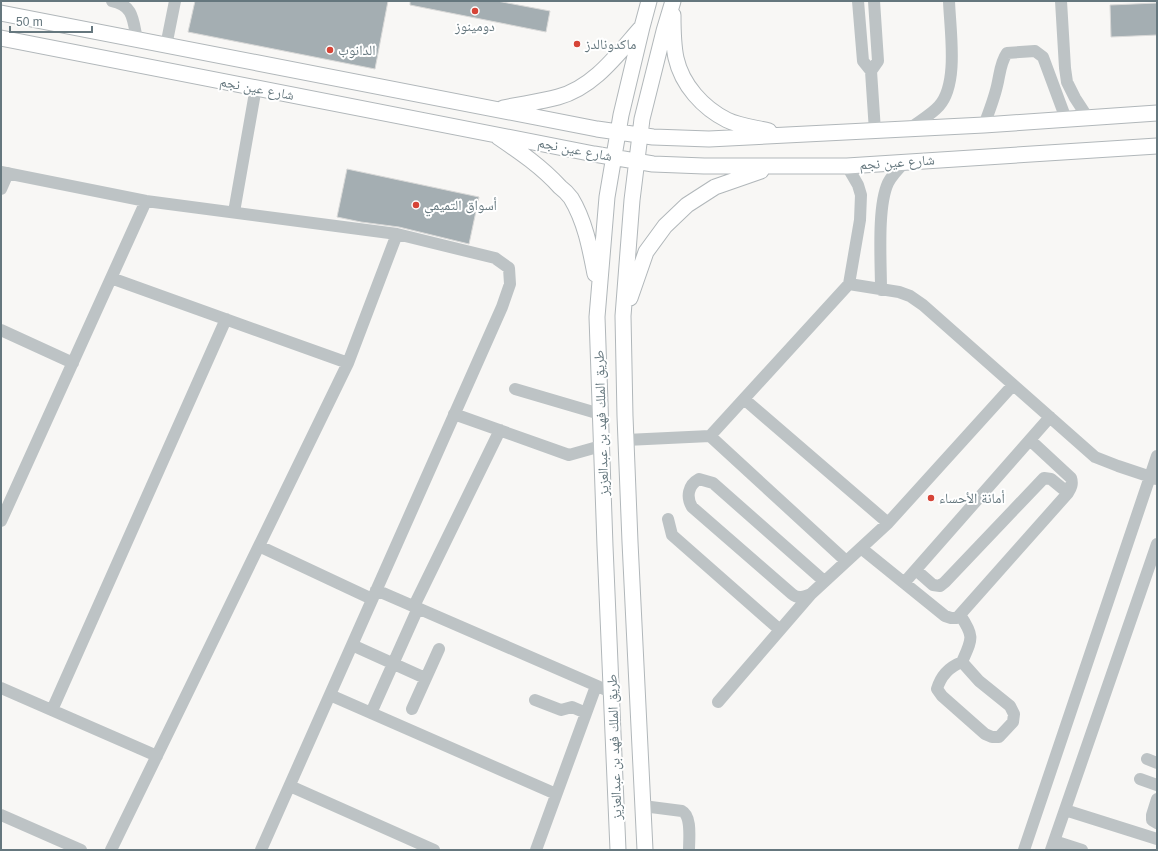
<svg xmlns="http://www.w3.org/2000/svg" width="1158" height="851" viewBox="0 0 1158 851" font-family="Arial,'Noto Naskh Arabic',sans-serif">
<rect width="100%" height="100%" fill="#f8f7f5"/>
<path fill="#a4aeb2" stroke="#d9d9d8" d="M195 1H388L375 69 188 32Z
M410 1H497L550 11 546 32 410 5Z
M1157 3V35L1111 37 1110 5Z
M347 169 479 197 469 244 399 227 361 222 337 217Z"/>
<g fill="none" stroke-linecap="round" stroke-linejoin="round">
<g stroke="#b1b7ba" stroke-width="17">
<path id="major" d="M1 13 597 129 653 137 709 139 984 125 1157 113
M673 15C673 29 673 44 676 58 682 85 703 108 727 120 739 126 757 128 769 131
M1 38 594 154 653 164 704 166H847L1157 146
M503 108C521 104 540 102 558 97 593 88 617 55 640 29
M498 137C520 152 542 167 560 187 564 190 568 194 571 198 585 221 590 248 595 274
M630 298 646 252 665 226 687 205 715 187 761 171
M618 850 605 546 597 317 607 197 621 115 642 27 649 1
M645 850 630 542 625 416 623 316 632 200 642 119 664 31 673 1"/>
</g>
<path stroke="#bdc3c5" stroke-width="12" d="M112 1C134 5 133 21 137 40
M858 1 863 61 871 71 875 131
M1061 1 1065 68 1067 82 1075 98 1088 118
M166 46 175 1
M871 71 878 61 874 1
M984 125C989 112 994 99 997 86 1000 74 1000 63 1007 53L1035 51 1043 57 1066 119
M909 129C918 122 931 115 939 106 959 84 950 30 949 1
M1 172 146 201 397 234 348 363 111 850
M1 189 8 173
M234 212 256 87
M111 278 348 363
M849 284 899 292 910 296 923 305 1095 457 1118 466 1157 479
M881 290C881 262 877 207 888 183 892 175 899 168 905 162
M1 330 73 363
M515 389 600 414
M744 399 888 523
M454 414 569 455 601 446
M710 436 846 561
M626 440 710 436 849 284 860 220 861 195 858 185 847 166
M668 519 672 535 780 630
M1 521 146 201
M259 546 372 599
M861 548 945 616 951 618H957L1068 493C1071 488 1073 484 1071 478L1030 440
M916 570 933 585 940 586 945 582 1044 478 1051 479 1068 493
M824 581 713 483 699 479C688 485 686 497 692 507L792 594C798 599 804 597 811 594L888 523 1013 385
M904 583 1050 417
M376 590 611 692
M414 606 500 430
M960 615C975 637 972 639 962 662 949 667 941 675 937 689L942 696 985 734 992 737H999L1013 722 1014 714 1010 706 979 681 962 662
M352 645 425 678
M1 688 157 756
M330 695 556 794
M535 700 561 710 572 707 586 713
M718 702 811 594
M412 709 439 649
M52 710 226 319
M371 713 418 608
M1147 759 1157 763
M1140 779 1157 785
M290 786 434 850
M1157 799 1152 815V820L1157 823
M643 806 682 811C692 816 689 839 689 850
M1065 810 1157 839
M1 815 81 850
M1054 841 1082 850
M261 850 502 307 510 284 509 268 495 258 397 234
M536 850 596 686
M1024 850 1157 456
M1051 850 1157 544"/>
<use href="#major" stroke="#fff" stroke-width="15"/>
</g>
<g fill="#d64437" stroke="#fff" stroke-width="1.5">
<circle cx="475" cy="11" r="4"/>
<circle cx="577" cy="44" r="4"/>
<circle cx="330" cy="50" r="4"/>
<circle cx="416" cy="205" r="4"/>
<circle cx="931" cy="498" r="4"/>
</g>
<g text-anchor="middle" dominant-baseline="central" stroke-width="4" stroke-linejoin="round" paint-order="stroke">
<g font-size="14" fill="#65777e" stroke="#fff" text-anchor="start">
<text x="475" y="26" text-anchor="middle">دومينوز</text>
<text x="585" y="44">ماكدونالدز</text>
<text x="338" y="50">الدانوب</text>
<text x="424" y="205">أسواق التميمي</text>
<text x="939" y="498">أمانة الأحساء</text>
</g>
<g font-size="14" fill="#65777e" stroke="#fff">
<text transform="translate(257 88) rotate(11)">شارع عين نجم</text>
<text transform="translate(575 149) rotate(11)">شارع عين نجم</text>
<text transform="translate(897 162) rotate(-4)">شارع عين نجم</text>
<text transform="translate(601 423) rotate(-92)">طريق الملك فهد بن عبدالعزيز</text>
<text transform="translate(614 747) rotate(-92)">طريق الملك فهد بن عبدالعزيز</text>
</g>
</g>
<rect width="1158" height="851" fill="none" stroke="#65777e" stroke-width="4"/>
<path d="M10 26v6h82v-6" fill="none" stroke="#65777e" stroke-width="2"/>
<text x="16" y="26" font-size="12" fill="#65777e" stroke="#ffffff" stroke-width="3" paint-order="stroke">50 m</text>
</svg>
